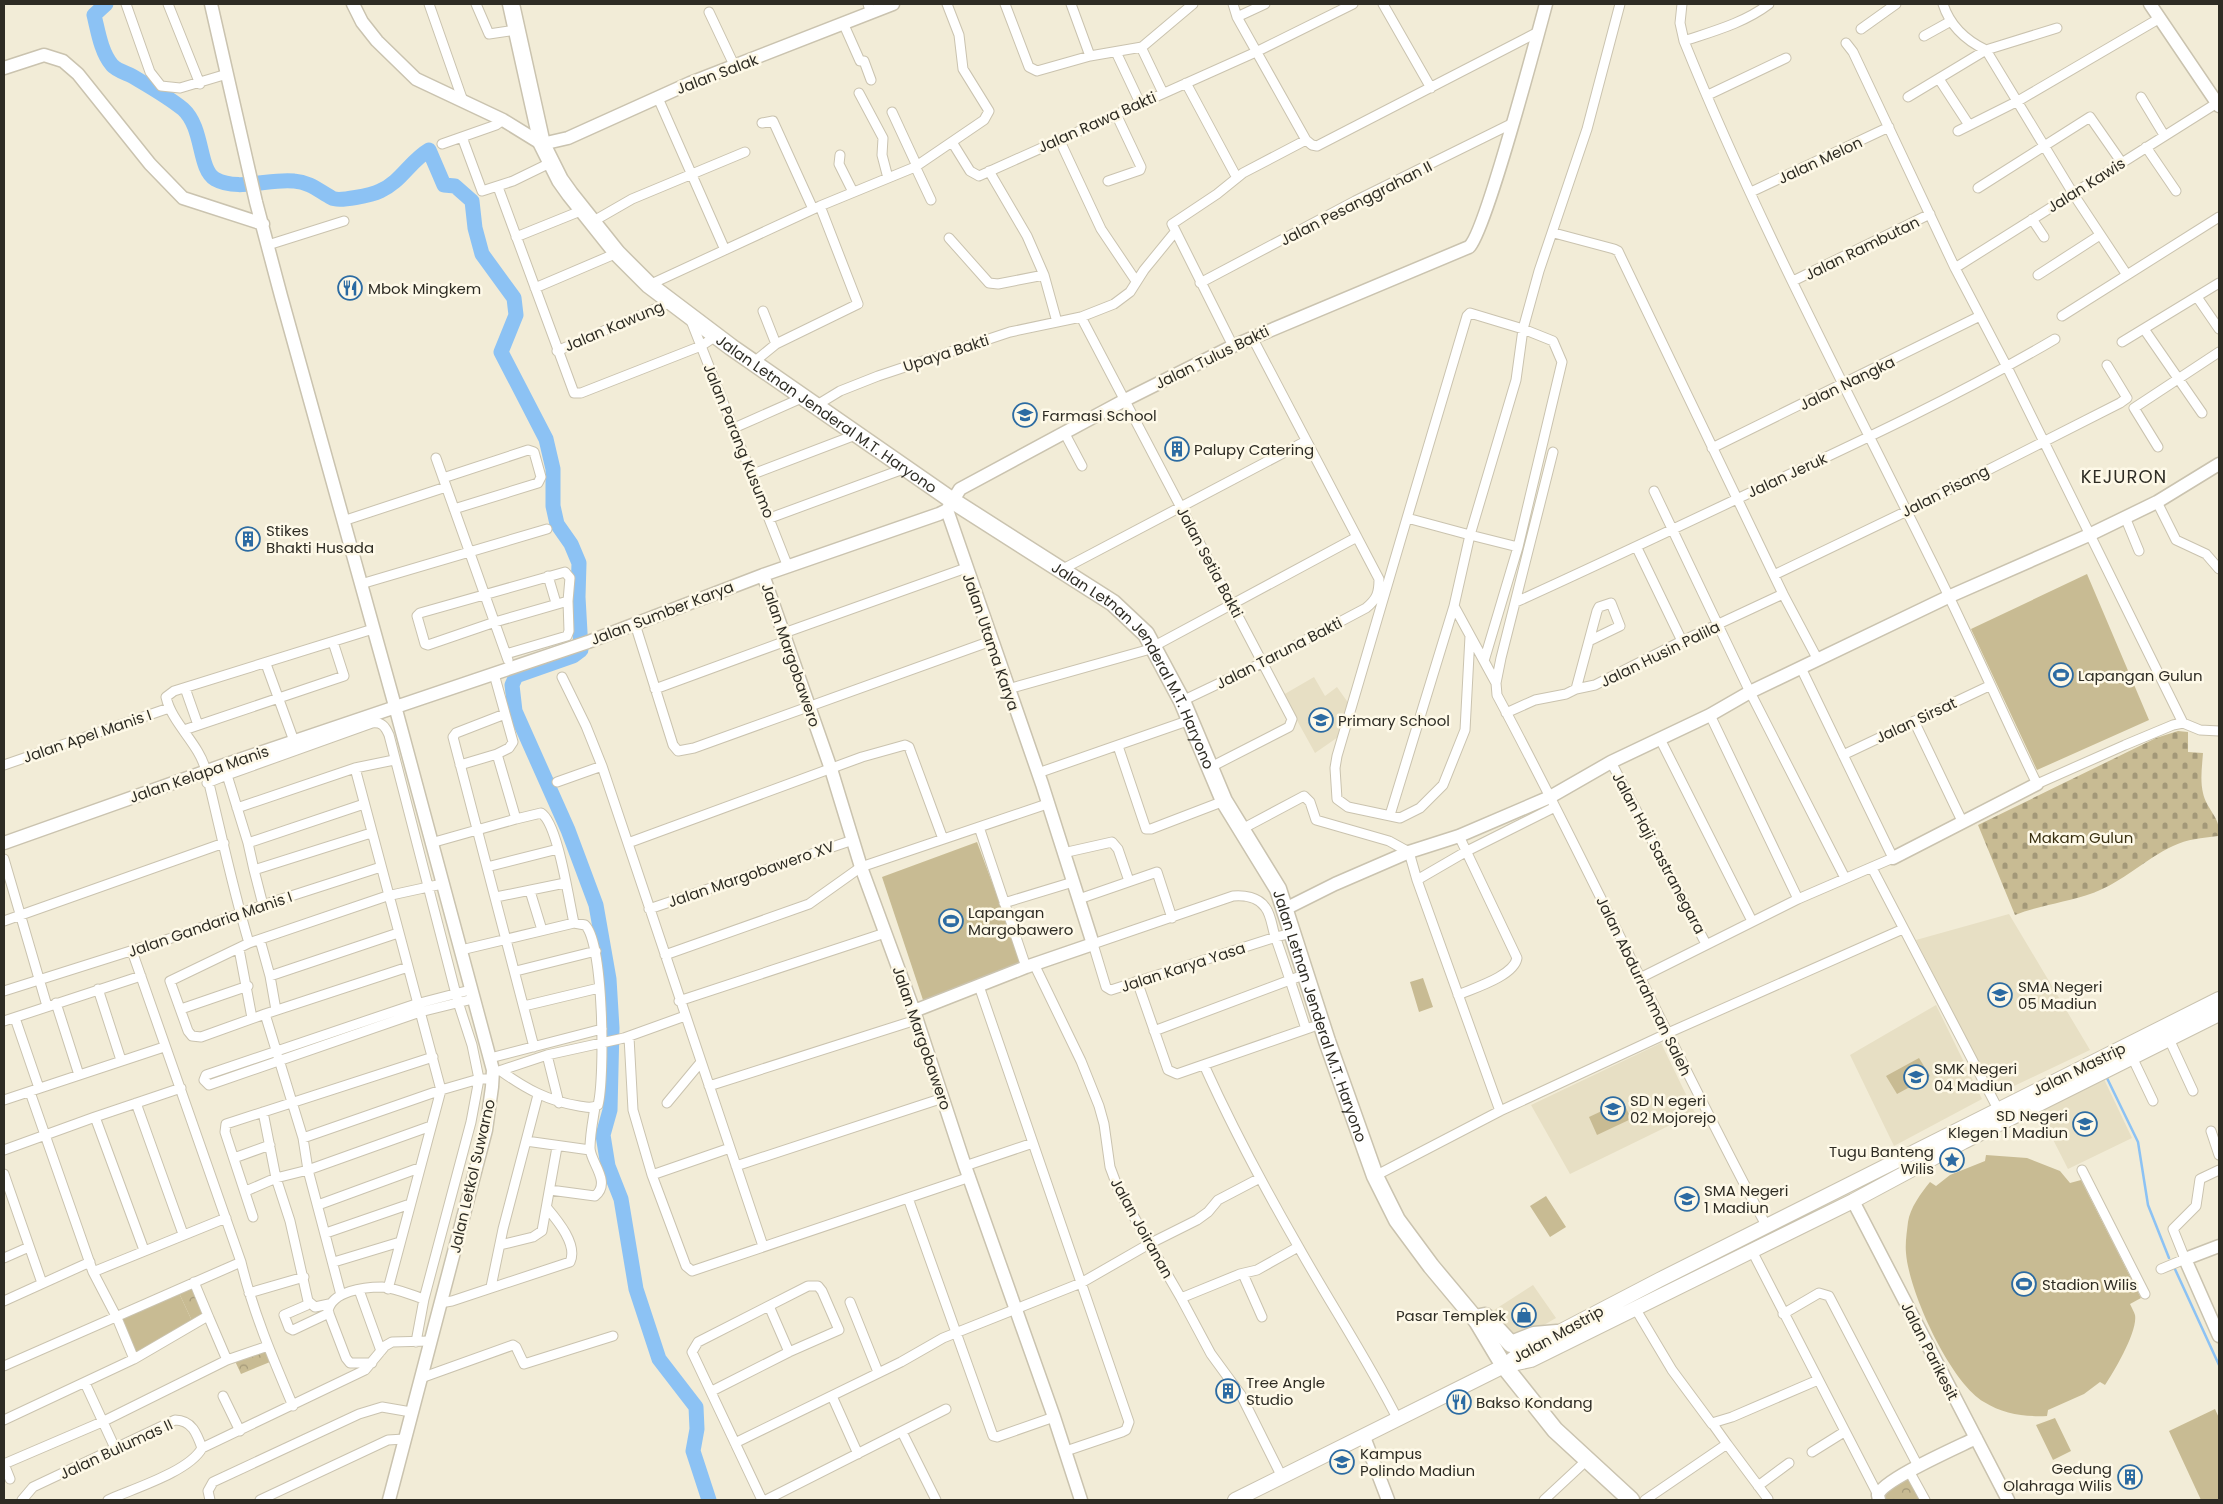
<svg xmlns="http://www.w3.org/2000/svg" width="2223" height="1504" viewBox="0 0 2223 1504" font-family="Poppins,sans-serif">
<defs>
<pattern id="cemetery-stones" width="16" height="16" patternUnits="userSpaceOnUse" patternTransform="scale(1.25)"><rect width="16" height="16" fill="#c8bb93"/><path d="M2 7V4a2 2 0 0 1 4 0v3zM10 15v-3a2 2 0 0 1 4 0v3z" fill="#a39878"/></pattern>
<pattern id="park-crowns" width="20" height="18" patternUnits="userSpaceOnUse" patternTransform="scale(1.25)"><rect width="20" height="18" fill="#c8bb93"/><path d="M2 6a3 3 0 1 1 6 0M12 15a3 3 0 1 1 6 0" fill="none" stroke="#a39878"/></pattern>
</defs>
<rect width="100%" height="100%" fill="#f2ecd7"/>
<path fill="#e7dfc4" d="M1314 677 1325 696 1337 687 1349 704 1341 735 1315 753 1283 695Z
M2009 914 2090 1050 1995 1095 1916 940Z
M1936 1005 1982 1099 1894 1146 1850 1055Z
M1661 1043 1695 1113 1570 1174 1531 1105Z
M2103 1077 2132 1138 2068 1169 2038 1110Z
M1533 1285 1556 1318 1518 1340 1491 1312Z"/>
<path fill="url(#cemetery-stones)" d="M2178 731 2188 732V752L2203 753C2202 767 2200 780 2203 793 2206 809 2223 820 2218 836 2202 838 2187 839 2173 846 2145 859 2123 882 2093 893 2068 902 2041 905 2015 915L1978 825 2156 738Z"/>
<path fill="url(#park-crowns)" d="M191 1287 203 1316 193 1323 179 1293Z
M264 1349 270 1362 241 1374 234 1359Z
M1908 1476 1921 1500H1885L1883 1493Z"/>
<path fill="#c8bb93" d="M2087 574 2149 720 2037 770 1971 629Z
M977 842 1023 965 923 1000 882 877Z
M1423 978 1433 1007 1419 1012 1410 982Z
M1919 1058 1930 1076 1897 1094 1886 1076Z
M1623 1101 1631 1119 1597 1135 1589 1117Z
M1986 1155 2027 1158 2060 1171 2070 1183 2081 1180 2141 1298 2130 1304C2132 1308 2134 1312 2135 1315 2138 1331 2114 1372 2105 1385L2100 1382 2084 1394 2048 1410 2047 1416C2025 1417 2003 1414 1984 1402 1950 1382 1909 1292 1906 1253 1905 1243 1907 1231 1908 1222 1910 1208 1921 1193 1930 1182L1936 1186 1950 1175 1985 1161Z
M1546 1196 1566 1227 1550 1237 1530 1206Z
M179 1293 193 1323 135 1355 120 1320Z
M2215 1409 2219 1418V1500H2201L2169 1431Z
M2055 1418 2071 1451 2053 1460 2036 1425Z"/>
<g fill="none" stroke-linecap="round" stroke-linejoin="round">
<path stroke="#8cc2f4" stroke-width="2.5" d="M2106 1076 2138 1142 2148 1205 2169 1258
M2174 1267 2219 1365"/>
<path stroke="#8cc2f4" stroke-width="15" d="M106 4 94 15C98 31 101 52 112 65 116 70 126 73 132 76 149 86 167 96 183 109 204 128 198 169 215 179 238 192 270 178 294 181 310 182 319 191 332 198 339 202 372 195 380 191 401 182 410 161 429 150L444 185 455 186 472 201 475 228 482 254 514 298 516 315 501 352 546 439 553 469V506L557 524 571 544 579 563 578 597 581 650 573 656 516 676 512 685 515 711 568 830 596 905 609 979 612 1028 610 1110 603 1135 608 1166 621 1199 636 1289 659 1359 696 1407 697 1429 693 1451 709 1500"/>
<g stroke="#cac3af" stroke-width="11">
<path id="street" d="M126 4 150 72 161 86 180 88 227 74
M168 4 200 84
M429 4 463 101
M476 4 489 34 516 30
M868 4 871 13
M1005 4 1029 67 1037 71 1090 56 1142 47 1193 4
M1071 4 1090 56
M1233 4 1237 17 1306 140 1312 145 1317 146 1538 32
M1383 4 1431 88
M1682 4 1680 23 1684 41C1755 217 1845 386 1929 556 1967 631 2000 708 2037 784L2125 745 2173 725 2183 723
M1943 4C1950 26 1965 40 1986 50L2074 195 2127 275
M709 12 735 67
M1237 17 1265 4
M844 25 860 61H864L871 80
M1861 29 1896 4
M1924 36 1951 21
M1684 41C1714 31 1744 23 1769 4
M1846 43 1853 52 1955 268 2007 367 2183 723
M1141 47 1163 93
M1116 52 1140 103
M1939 79 1969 125
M1186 83 1237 178
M859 93 883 138 882 155 888 178
M1708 95 1786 58
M1908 97 1986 50 2057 28
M2141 97 2164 135
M658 98 725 250
M892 112 917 166
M762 123 773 121 813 209
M1958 131 2018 101 2160 18
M462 137 482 191 513 181 550 163
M1059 139 1101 229 1136 281
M952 142 970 171 979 176 1256 52 1353 4
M442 144 496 125 503 120
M2146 147 2176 191
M840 155 839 164 853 192
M915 166 931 200
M989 171 1027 236 1044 275 1057 322
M1108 181 1140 170 1141 167 1116 114
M498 187 574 393H581L701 346 716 336
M1978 188 2090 117 2122 163
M1751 192 1889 127
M2032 219 2044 237
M592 222 632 199 745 152
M1554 233 1614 249 1618 251 1783 594 1818 660
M516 237 583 210
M949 238 989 283 998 284 1044 275
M268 245 344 221
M1955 268 2217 103
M2038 275 2100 235
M1793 281 1930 214
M1200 283 1355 201 1511 124
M649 285 820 206 915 167 984 120 989 111 963 69 959 35 947 4
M535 288 617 253
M2197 297 2219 329
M763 311 776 344
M2062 316 2219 217
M1081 317 1292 719 1289 727 1209 768
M690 318 788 567
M2144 329 2202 413
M2122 342 2219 283
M1233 346 1172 224 1217 194 1243 173 1306 140
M557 351 671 302
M754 362 776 344 858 304 820 206
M817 405 840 391 878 376 1010 332 1081 317 1114 304 1130 292 1144 270 1175 232
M734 428 804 397
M1064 432 1082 466
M2158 447 2134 408 2219 352
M1712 448 1980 316
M1553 452 1501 658 1496 683 1497 695C1591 870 1673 1052 1767 1227
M436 458 508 660
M753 474 858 434
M443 478 528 450 534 452 541 477 538 483 454 509
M1654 491 1750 692 1845 878
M2157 502 2176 540 2206 554 2219 569
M2125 517 2139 551
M770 518 906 468
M1407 518 1467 316 1470 313 1523 329 1553 341 1562 362 1518 547
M343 521 446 487
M1637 548 1682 641
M1061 570 1306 441
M1774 575 1907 511 2120 403 2127 398 2107 365
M548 576 556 603
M361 584 547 529
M1516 602C1591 568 1665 533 1739 498 1846 448 1953 399 2055 339
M1454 606 1470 535 1407 518 1337 756 1335 768 1337 799 1348 807 1400 818 1420 808 1443 785 1465 730 1470 636
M635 624 673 745 678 751 694 748 991 641
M784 633 966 568
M506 654 567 636 569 631 568 601 495 622 428 645 425 644 417 616 420 613 565 572 570 578 568 601
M1484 661 1518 547 1470 535 1516 380 1523 329 1539 271 1587 129 1620 4
M266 664 294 741
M562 677 586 726 602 766 763 1246
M185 688 198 725
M655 689 786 641
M1008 689 1147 650 1357 537
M1576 689 1597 611 1599 607 1611 603 1620 626 1591 640
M1182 701 1264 662 1366 608C1377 599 1379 593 1379 579L1252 337
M1506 713 1535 700 1566 694 1576 689 1595 685 1682 641 1783 594
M505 714 456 733 453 737 534 1047
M1710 715 1798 899
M1914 721 1963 823
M2183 723 2200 730 2219 731
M184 730 344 676 333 642
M1660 739 1752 921
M1118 746 1146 829H1151L1224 801
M1843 755 1989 686
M1611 762 1706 944
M4 765 169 708
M460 765 497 754
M355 768 441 1090 388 1289
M1038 773 1190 720
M227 775 372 723C382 722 385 726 389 735L458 1002 472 1045 479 1079 471 1122 424 1299 416 1342
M557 782 602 766
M207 783 227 775 248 843 254 870 371 833
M237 808 355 768 394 760
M1390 815 1454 606 1496 683
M516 819 541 813C558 823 569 902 574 923
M979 827 1026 967
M1242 829 1304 796 1310 802 1316 820 1389 841 1409 852 1417 880 1500 1111
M248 843 364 804
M431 843 516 819 497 754 509 748 513 742 494 674
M628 843 862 757 905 745 909 747 943 839
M1063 853 1112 842 1118 849 1129 881
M4 859 47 1006
M487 867 558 849
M1872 868 1998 1109
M254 870 263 905
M1417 880 1467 851 1555 807
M530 891 542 930
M496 897 565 883
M1079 899 1157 872 1172 918
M1004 903 1073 882
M649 909 853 840
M4 921 224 843
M1292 933 1276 937 1111 990 1106 987 1093 944 1233 896C1244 895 1258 897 1265 907 1271 914 1272 927 1275 936 1286 967 1296 998 1306 1029
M260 940 270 976 276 1010
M249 943C232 887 220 828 206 771 199 743 172 724 166 697L174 691 373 629
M239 949 252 1018
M461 950 574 923 585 925C604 943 605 1078 598 1105 592 1109 586 1107 579 1106 548 1101 526 1089 501 1071
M132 951 241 1262C253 1312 273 1359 293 1406
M665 955 809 904 861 867 1047 804
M1034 964 1081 1061 1099 1106 1104 1124 1110 1167 1119 1191 1181 1298 1211 1354 1241 1395 1282 1477
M516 971 596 951
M270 976 398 933
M1640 978 1798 899 1893 858 1801 668
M1137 981 1168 1070 1177 1074 1312 1027
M979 986 1129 1422 1126 1430 1122 1432 1066 1451
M98 989 121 1060
M470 990 416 1004 206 1075 204 1080 209 1085 420 1012 473 999
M4 991 181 935 263 905 381 867
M1458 995C1474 988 1514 976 1517 958L1459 836
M679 1001 885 933
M56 1003 79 1075
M524 1006 599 988
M181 1009 248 986
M265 1014 201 1037 192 1036 188 1031 170 981 249 943 387 896 442 884
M15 1018 39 1088
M4 1021 141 976
M1154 1031 1306 974
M629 1037 633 1110 652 1175 686 1266 692 1271 970 1177
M2169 1039 2193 1091
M547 1055 559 1103
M2132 1057 2153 1101
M490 1058 602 1029
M1204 1065C1232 1127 1264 1187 1298 1246 1331 1305 1368 1360 1398 1420
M499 1071 547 1055 624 1038 685 1016
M709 1086 916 1020
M30 1092 93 1272 117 1318 134 1359
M4 1100 164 1047
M136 1103 183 1234
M667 1103 701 1062
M263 1112 276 1178 290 1221 308 1301 315 1307 329 1304
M95 1117 144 1250
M2211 1131 2219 1155
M303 1138 441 1090 479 1079H493
M526 1141 590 1150
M4 1150 95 1117 181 1088
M234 1158 270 1145
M736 1166 943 1098
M965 1166 1033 1143
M2082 1170 2145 1294
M4 1174 42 1283
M652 1175 730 1148
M1375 1176 1500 1111 1668 1033 1903 929
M550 1190 595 1196C612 1182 590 1162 590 1148 590 1135 593 1120 595 1107
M246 1191 276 1178 308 1170 431 1126
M908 1198 993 1436 997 1437 1054 1417
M318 1205 419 1168
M253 1217 225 1132 226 1124 433 1057
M326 1233 410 1204
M500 1245 533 1237 542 1231 557 1147
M1752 1251 1878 1495
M4 1258 29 1247
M334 1262 400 1242
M2161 1269 2185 1259 2173 1229 2196 1206 2200 1179 2219 1170
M93 1272 226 1218
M1243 1274 1262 1317
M194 1282 209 1318
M491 1287 503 1229 538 1095
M359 1290 381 1351
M249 1293 304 1277
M341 1295 308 1170 303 1138 265 1014 408 967
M1181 1298 1240 1274 1257 1270 1298 1247
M4 1301 90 1262
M308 1301 307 1305 284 1315 289 1328 293 1330 329 1313
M850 1302 878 1372
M440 1303 452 1301 570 1262C578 1245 558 1221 547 1208
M769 1306 789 1352
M1635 1308 1672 1370 1712 1424
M1783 1314 1819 1293 1829 1296 1918 1466
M372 1363H350L346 1358 328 1311C332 1291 364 1287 382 1287 396 1288 411 1295 424 1299
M4 1366 241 1262
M421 1378 513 1345 516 1347 524 1364 613 1336
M85 1383 115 1448
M712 1391 789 1352 839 1330 822 1291 818 1286H808L698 1342 692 1352 762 1500
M223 1396 240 1431
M832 1396 858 1454
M4 1420 134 1359 206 1317 209 1318 227 1360
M902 1432 936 1500
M735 1443 901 1362 943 1338 1081 1283 1149 1244 1197 1220 1208 1212 1218 1200 1260 1178
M1727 1444 1768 1499
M1812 1452 1844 1432
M4 1464 102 1422 227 1360 268 1346
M4 1464 10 1479
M1909 1471 1925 1500
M1758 1486 1789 1463
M22 1500 33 1487 175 1420C192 1420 197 1434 202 1448
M108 1500C132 1489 189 1472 202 1448L365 1370 385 1346 392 1342 430 1341
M210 1500 208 1491 213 1482 359 1414 382 1407 411 1412
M260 1500 388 1440 404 1439
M766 1500 946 1409
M1544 1500 1587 1460
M1645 1500 1727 1444 1712 1423 1732 1417 1818 1380"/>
</g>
<g stroke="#cac3af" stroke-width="15">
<path id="secondary" d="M211 4 256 202 281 296 395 706 493 1070 492 1087 486 1130 389 1500
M353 4 362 22 377 41 416 79 503 120 542 144 568 138 690 83 893 4
M2150 4 2219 106
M4 68 44 55 63 61 78 74 150 164 183 198 263 224
M763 575 831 769 861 867 914 1011 965 1166 1054 1417 1081 1500
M4 843 224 765 588 642 763 575 939 514 947 510 960 489 1125 400 1233 346 1469 247C1485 234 1537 37 1546 4
M1893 858 2037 784
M1285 909 1335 884 1409 852 1459 836 1550 797 1611 762 1710 715 1750 692 1948 597 2089 535 2157 502 2219 464
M914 1011 1026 967 1093 944 1042 784 947 510
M1853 1201 2008 1500
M2219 1246 2185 1259 2219 1336
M1364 1437 1388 1500
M1879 1500 1878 1495C1882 1480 1958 1447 1976 1438"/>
</g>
<g stroke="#cac3af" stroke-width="16">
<path id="primary" d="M1507 1365 1531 1360 1853 1201 1963 1142 2219 1014
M1235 1500 1504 1366 1523 1351 1659 1280 2219 999"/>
</g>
<g stroke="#cac3af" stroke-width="19">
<g id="highway">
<path id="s1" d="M511 4 542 144 560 180 570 194 617 253 649 285 731 347 953 501 1113 603 1146 634 1182 701 1224 801 1278 889 1327 1041 1375 1176 1397 1220 1431 1266 1477 1321 1504 1366 1555 1430 1631 1500"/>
<path d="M1475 1318 1485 1316 1511 1344 1534 1335 1557 1333"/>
</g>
</g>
<use href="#street" stroke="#fff" stroke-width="9"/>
<use href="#secondary" stroke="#fff" stroke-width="12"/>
<use href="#primary" stroke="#fff" stroke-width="14"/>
<use href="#highway" stroke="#fff" stroke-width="16"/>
</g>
<defs>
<g id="restaurant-ring" transform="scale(1.25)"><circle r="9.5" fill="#fef9e8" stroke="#2c6ba2" stroke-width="1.5"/><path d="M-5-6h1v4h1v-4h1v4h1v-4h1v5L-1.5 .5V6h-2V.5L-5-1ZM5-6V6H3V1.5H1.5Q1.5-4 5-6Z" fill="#2c6ba2"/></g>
<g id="school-ring" transform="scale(1.25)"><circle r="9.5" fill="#fef9e8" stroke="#2c6ba2" stroke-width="1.5"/><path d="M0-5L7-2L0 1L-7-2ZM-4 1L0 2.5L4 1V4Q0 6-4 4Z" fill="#2c6ba2"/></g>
<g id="building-ring" transform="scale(1.25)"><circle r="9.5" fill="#fef9e8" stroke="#2c6ba2" stroke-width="1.5"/><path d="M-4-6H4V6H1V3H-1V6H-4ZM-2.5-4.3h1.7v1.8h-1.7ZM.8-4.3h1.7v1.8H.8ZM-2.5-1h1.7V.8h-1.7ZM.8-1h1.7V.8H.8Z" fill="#2c6ba2"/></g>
<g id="stadium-ring" transform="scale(1.25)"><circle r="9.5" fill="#fef9e8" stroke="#2c6ba2" stroke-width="1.5"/><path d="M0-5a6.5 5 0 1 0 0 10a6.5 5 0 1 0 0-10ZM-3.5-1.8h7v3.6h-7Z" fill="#2c6ba2"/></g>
<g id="sight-ring" transform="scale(1.25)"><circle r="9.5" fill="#fef9e8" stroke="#2c6ba2" stroke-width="1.5"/><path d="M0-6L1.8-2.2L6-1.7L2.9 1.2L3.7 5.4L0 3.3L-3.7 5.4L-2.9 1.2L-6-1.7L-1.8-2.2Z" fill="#2c6ba2"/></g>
<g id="shop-ring" transform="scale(1.25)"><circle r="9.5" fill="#fef9e8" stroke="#2c6ba2" stroke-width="1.5"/><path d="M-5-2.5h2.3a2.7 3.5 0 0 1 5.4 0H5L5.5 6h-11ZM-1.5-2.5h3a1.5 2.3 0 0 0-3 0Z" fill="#2c6ba2"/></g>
</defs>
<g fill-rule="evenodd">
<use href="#restaurant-ring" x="350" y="288"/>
<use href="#school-ring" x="1025" y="415"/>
<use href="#building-ring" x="1177" y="449"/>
<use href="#building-ring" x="248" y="539"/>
<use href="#stadium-ring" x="2061" y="675"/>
<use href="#school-ring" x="1321" y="720"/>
<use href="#stadium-ring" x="951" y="921"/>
<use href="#school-ring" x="2000" y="995"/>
<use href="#school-ring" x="1916" y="1077"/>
<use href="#school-ring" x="1613" y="1109"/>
<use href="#school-ring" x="2085" y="1124"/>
<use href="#sight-ring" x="1952" y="1160"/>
<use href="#school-ring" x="1687" y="1199"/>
<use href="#stadium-ring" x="2024" y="1284"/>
<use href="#shop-ring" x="1524" y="1315"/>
<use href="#building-ring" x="1228" y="1391"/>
<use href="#restaurant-ring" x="1459" y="1402"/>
<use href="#school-ring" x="1342" y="1462"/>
<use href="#building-ring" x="2130" y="1477"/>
</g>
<g text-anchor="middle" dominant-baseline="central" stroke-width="5" stroke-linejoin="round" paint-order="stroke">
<g font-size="15" fill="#2e2c24" stroke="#fef9e8">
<text transform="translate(717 74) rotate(-21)">Jalan Salak</text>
<text transform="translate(1097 122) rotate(-24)">Jalan Rawa Bakti</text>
<text transform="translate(1820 160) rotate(-25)">Jalan Melon</text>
<text transform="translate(2086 185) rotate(-32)">Jalan Kawis</text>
<text transform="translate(1356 203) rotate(-27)">Jalan Pesanggrahan II</text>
<text transform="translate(1862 248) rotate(-26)">Jalan Rambutan</text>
<text transform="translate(614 326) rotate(-23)">Jalan Kawung</text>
<text transform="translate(946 353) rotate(-18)">Upaya Bakti</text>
<text transform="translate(1212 357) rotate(-26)">Jalan Tulus Bakti</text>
<text transform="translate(1847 383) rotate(-26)">Jalan Nangka</text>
<text stroke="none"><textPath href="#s1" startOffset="541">Jalan Letnan Jenderal M.T. Haryono</textPath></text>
<text transform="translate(739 441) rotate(68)">Jalan Parang Kusumo</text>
<text transform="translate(1787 475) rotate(-25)">Jalan Jeruk</text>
<text transform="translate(1945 491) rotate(-27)">Jalan Pisang</text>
<text transform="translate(1210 562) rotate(62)">Jalan Setia Bakti</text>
<text transform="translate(662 613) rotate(-21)">Jalan Sumber Karya</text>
<text transform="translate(991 642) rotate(71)">Jalan Utama Karya</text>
<text transform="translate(1279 653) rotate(-27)">Jalan Taruna Bakti</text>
<text transform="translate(1660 654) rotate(-26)">Jalan Husin Palila</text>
<text transform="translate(791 655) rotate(71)">Jalan Margobawero</text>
<text stroke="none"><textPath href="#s1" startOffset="946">Jalan Letnan Jenderal M.T. Haryono</textPath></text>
<text transform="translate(1916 720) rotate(-25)">Jalan Sirsat</text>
<text transform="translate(87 736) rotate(-19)">Jalan Apel Manis I</text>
<text transform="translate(199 774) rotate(-19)">Jalan Kelapa Manis</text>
<text transform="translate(1659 853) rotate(62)">Jalan Haji Sastranegara</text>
<text transform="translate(751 874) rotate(-19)">Jalan Margobawero XV</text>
<text transform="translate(210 924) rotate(-19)">Jalan Gandaria Manis I</text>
<text transform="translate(1183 967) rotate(-18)">Jalan Karya Yasa</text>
<text transform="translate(1644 986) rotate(64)">Jalan Abdurrahman Saleh</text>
<text stroke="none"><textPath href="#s1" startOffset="1351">Jalan Letnan Jenderal M.T. Haryono</textPath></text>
<text transform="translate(922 1038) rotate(71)">Jalan Margobawero</text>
<text transform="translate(2079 1069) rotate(-26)">Jalan Mastrip</text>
<text transform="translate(472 1176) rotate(-77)">Jalan Letkol Suwarno</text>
<text transform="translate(1142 1228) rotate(61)">Jalan Joiranan</text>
<text transform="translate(1558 1334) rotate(-29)">Jalan Mastrip</text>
<text transform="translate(1930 1351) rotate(63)">Jalan Parikesit</text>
<text transform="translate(116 1449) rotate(-25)">Jalan Bulumas II</text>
</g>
<g font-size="15" fill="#2e2c24" stroke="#fef9e8" text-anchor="start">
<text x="368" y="288">Mbok Mingkem</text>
<text x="1042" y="415">Farmasi School</text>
<text x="1194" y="449">Palupy Catering</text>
<text x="266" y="530">Stikes<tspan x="266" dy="17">Bhakti Husada</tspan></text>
<text x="2078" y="675">Lapangan Gulun</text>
<text x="1338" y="720">Primary School</text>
<text x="968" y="912">Lapangan<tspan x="968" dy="17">Margobawero</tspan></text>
<text x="2018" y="986">SMA Negeri<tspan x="2018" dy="17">05 Madiun</tspan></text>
<text x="1934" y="1068">SMK Negeri<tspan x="1934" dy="17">04 Madiun</tspan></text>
<text x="1630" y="1100">SD N egeri<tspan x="1630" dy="17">02 Mojorejo</tspan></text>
<text x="2068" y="1115" text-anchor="end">SD Negeri<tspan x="2068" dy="17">Klegen 1 Madiun</tspan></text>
<text x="1934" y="1151" text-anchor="end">Tugu Banteng<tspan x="1934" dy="17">Wilis</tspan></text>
<text x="1704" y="1190">SMA Negeri<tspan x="1704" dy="17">1 Madiun</tspan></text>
<text x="2042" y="1284">Stadion Wilis</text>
<text x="1506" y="1315" text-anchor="end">Pasar Templek</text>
<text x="1246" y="1382">Tree Angle<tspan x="1246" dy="17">Studio</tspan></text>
<text x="1476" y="1402">Bakso Kondang</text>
<text x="1360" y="1453">Kampus<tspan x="1360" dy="17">Polindo Madiun</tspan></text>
<text x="2112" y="1468" text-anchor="end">Gedung<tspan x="2112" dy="17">Olahraga Wilis</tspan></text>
</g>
<g font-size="15" fill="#393011" stroke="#fef9e8">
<text x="2081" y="837">Makam Gulun</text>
</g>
<g font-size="18" letter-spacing="1" fill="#2e2c24" stroke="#fef9e8">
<text x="2124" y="476">KEJURON</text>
</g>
</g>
<rect width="2223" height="1504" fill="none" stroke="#2e2c24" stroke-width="10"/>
</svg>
